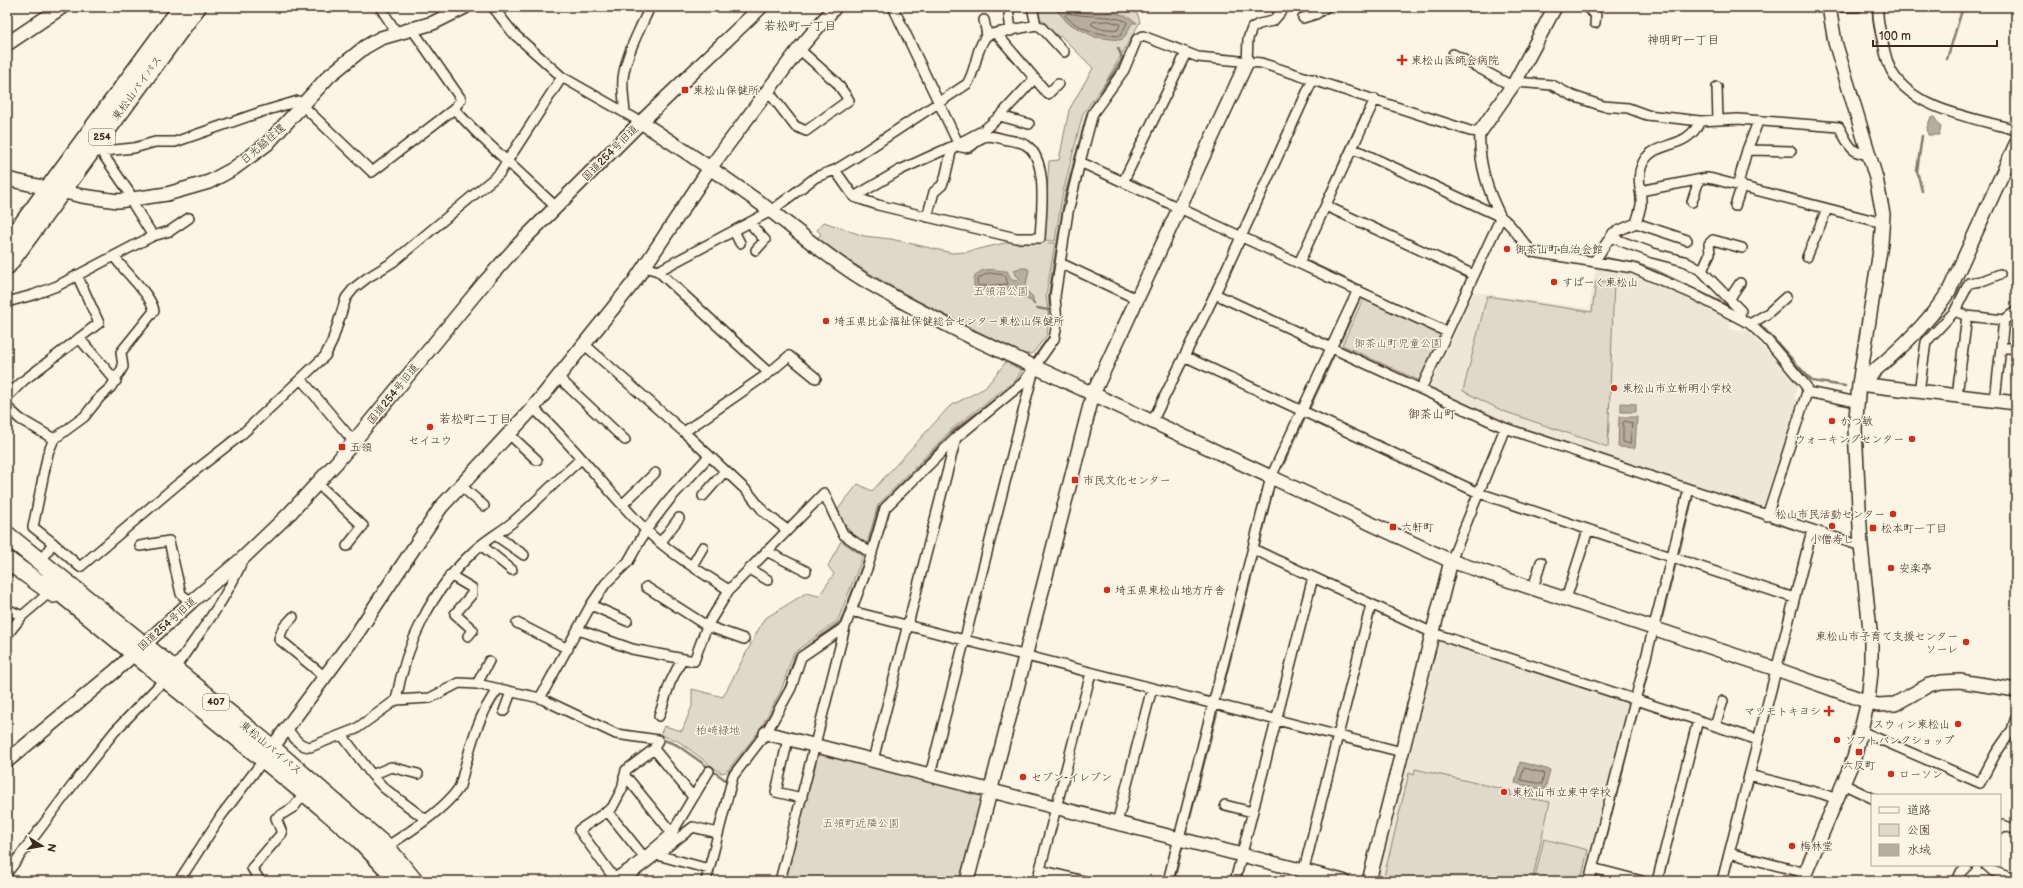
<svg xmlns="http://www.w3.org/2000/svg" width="2023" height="888" viewBox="0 0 2023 888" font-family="'Balsamiq Sans','Klee One',sans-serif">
<rect width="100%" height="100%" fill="#fcf5e5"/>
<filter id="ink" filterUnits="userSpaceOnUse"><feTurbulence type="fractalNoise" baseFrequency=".025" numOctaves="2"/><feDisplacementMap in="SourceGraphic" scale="8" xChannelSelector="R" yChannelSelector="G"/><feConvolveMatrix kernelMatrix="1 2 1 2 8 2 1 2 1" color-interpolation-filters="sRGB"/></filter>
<g filter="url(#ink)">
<path fill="#eee6d6" d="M1596 265 1631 270 1730 315V330H1747L1798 385 1794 398 1798 400 1763 506 1760 508 1506 425 1431 389 1430 386 1474 292 1589 309Z
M1443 640 1629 701 1630 704 1585 881H1378L1439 642Z"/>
<path fill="#e0d8c8" stroke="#8e8173" d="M1038 7H1128L1138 15 1140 22 1107 80 1083 114 1062 196 1055 241 1044 240 1049 161 1059 160 1069 110 1093 68 1061 36 1057 37 1040 18Z
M824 222 864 236 891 239 952 253 966 252 1013 241 1055 243 1046 295 1049 320 1047 335 1032 354H1024C953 319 881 285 817 239L821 234 817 230Z
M1596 281 1614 282 1608 447 1503 411 1463 391 1487 296 1592 312Z
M1363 299 1442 334 1420 381 1342 345Z
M1006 362 1022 370 1016 380 953 428 878 505 866 547 844 525 838 509 858 484 872 491 950 406 985 388Z
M841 541 863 556 838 620 793 654 781 691 759 731 726 772 721 773 678 741 660 735 664 726 682 731 692 706V689L723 697 764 619 806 593 819 596 834 574 828 566Z
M818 752 979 793 982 798 959 881H785Z
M1415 769 1511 791 1510 795 1550 802 1532 881H1383L1409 773 1414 775Z
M1544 839 1588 850 1581 881H1534Z"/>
<path fill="#b7ad9e" stroke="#85796b" d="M1054 7C1065 7 1074 12 1085 13 1106 15 1117 7 1137 23H1132L1124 38 1120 40 1095 37 1068 23Z
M1931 117H1934L1941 127 1939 135H1928L1927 127Z
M1020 268H1027L1029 270 1025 289 1033 297V302L1007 289 999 288 980 291 974 286V278C982 265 995 271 1007 271L1011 279 1015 281 1020 279 1016 275 1014 270Z
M1621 403 1636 404V412H1621Z
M1619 417H1637L1635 448 1618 447Z
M1520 762 1550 770 1545 790 1515 783Z"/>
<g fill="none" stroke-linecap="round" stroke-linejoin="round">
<path stroke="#6d5e51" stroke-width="1" d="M1068 13C1089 18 1106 14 1126 21L1127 23 1120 36C1101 35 1079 30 1065 16Z
M1109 21 1120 24 1118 30 1098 28 1091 24 1093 22Z
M989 273 1005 275 1008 284 979 286 977 283 979 278Z
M1625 421 1632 423 1630 444 1623 442V423Z
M1524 768 1544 773 1542 784 1521 780Z"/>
<path stroke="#85796b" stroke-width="2.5" d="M1172 42 1192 50
M1198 53 1227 55
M1947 59 1963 7
M1922 191 1917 171 1922 136
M1323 200 1365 108
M1604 258 1637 264 1657 271 1731 307
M1309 262 1362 287
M1033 302 1034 304
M1037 308 1048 310 1050 312
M1759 323 1812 381 1845 386
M1051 324 1049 295 1065 196 1087 114 1121 61 1122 57 1118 48
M1340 342 1359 300
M1343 348 1416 382
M1036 355 1049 337
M1310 407 1333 357
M1282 467 1304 420
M1259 546 1272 492
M868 547 879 507 953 431 1018 382 1023 374
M1679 552 1692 499
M1662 617 1675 566
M1642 694 1647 675
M1220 699 1256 558
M664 740 677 745 708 767
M713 771 727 781
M726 783 729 772 760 733 785 689 795 656 841 621 865 559
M1186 832 1217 713
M691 834 693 832 708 836
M706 861 709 851
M1599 862 1638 709
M1174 881 1182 847
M1594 881 1595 878"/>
<g stroke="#3b2a1e" stroke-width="12">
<path id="street" d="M380 7 397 33
M493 7 513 33 562 77 641 122
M893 7 958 143
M1032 7 1036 25
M1586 7 1596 15 1595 23
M1842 7H1858
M1878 7C1877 19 1880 31 1883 43 1885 53 1887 63 1892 72 1915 111 1976 118 2016 130
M1009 15 1011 31
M1303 18 1316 14 1326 7
M984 20 987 35
M996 33 1048 94 1058 84
M1453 54 1512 86
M1247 62 1248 39 1252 28 1259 24 1273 21 1285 7
M1515 82 1552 85 1573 96 1603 106 1628 108 1647 115 1700 121 1738 119 1839 127C1848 142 1850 155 1870 154
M1717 87 1718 120
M768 91 795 126 806 131 849 100 837 83 799 49
M454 109 480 136 555 206
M625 112C624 101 622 89 623 78 626 54 640 29 650 7
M1000 116 1029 124
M1352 148 1501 217C1514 226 1521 242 1533 252L1633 268 1693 294 1750 324 1768 341 1801 380 1806 386 1807 392 1767 516
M1747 150 1791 151
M1080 162 1447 332
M835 170 854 197 878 205 1016 238H1040C1041 215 1049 159 1026 145 1021 142 1014 141 1008 140 1001 139 991 134 984 137 971 141 975 153 955 145L951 152 945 178 942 185 934 192 927 217
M1123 182 1186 53
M1738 184 1747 150 1758 122
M1640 191 1707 178 1713 179 1883 223
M854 197 900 170 955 145 984 130 1000 116 1034 79
M1692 202 1699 180
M1326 206 1474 275
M1735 206 1742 185
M752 221 754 228 765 240 756 250
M1636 223 1687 240
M734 231 740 243
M153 236 133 204 129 192 102 153 104 151 134 148 155 142H175L261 112 298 101 372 172 454 109 461 99 412 29
M1610 237 1653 253 1684 261 1702 271 1741 311 1740 317
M1807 257 1827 209
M1594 262 1613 233 1636 223C1638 217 1640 210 1641 205 1642 191 1636 178 1642 165 1652 139 1687 152 1700 121
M1060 263 1137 299
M1299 263 1375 99
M645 267 658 271 771 211 816 177 835 170 853 159 967 84C977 69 975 49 987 35L1036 25 1041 27 1064 52
M658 271 769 373
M1702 271 1710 253 1709 244 1713 240 1742 248
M1215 294 1505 428 1861 546
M1730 298 1740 283
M7 302 33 295 57 286 135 245 153 236 170 231 189 218
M1955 311 1969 283 1982 281 2000 274
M2004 320 2016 311
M1750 324 1767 314 1786 297
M79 338 116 381
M585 345 684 432 748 492 764 512 787 530
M2001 347 2016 349
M1184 356 1479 493 1794 598
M558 377 625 440
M301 379 354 442
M1421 389 1501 217
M1807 392 1857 402
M1919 392 1926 342 1955 311 1967 316 2004 320 1995 400
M1957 396 1967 316
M7 397 23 381 99 323 77 275
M7 407 20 419 54 439
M533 408C574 445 606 490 645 529 668 552 702 573 729 590
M1152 422 1215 294 1313 79
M684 432 769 373 789 356 816 378
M509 434 537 460
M318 484 363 526 347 546
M461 486 484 506
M703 496 725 471
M623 504 655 473
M495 535 524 555
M661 542 679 518
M53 543 33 527 48 453 54 439 84 417 100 397 111 387 123 367 121 352 154 311C152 295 124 272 114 256
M481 545 512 570
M140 546 169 541 181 594 191 602
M1253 549 1433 633 1758 740
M766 551 806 571
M46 553 53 543 80 567 178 484 241 435 325 356 332 342 346 298 354 288 367 278 393 262 499 174 562 77
M1451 561 1505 428
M692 566 703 547
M749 569 768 580
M450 575 472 588V594L455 614 473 630 468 636
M646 587 707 626 744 639
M1533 588 1541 562
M1566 599 1588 530
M591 605 627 621
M7 609 22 616
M851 611 1402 752
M293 617 283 628 279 639 325 677
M517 623 568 649
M579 630 632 649 694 661 707 626 729 590 824 493 843 534 872 554
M7 635 22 616 50 592
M175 668C199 633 227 599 243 559
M477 684 489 661
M540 698 591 605 606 583 628 562 646 530 670 499 709 456
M396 700C406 644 431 591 473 552 485 540 501 532 514 521 537 501 558 479 581 459
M504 711 511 692
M659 716 670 683 682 659
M1715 726 1723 701
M287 729C294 737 298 746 310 747L356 729 396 700 430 698 459 683 477 684 540 698 616 734 658 740 654 749 626 770 622 789 612 808 579 830 614 878
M1861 731 1980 783 1996 753 2012 730 2016 717
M342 735 372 775 384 788 425 819
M788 739 776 792 802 798
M654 749 693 797
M873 760 956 438
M372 775 391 767 418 774
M930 775 1033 373
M1749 775 1823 794 1837 799
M624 777 629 780 672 833
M1843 784 1872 798
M1225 805 1252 812
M608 812 644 857
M1117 823 1152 688
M2000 829 2003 825 2016 830
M386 847C408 833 447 808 460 786 469 752 476 718 498 689
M1729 853 1806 873
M657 855 709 869
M1986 865 1993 871 2016 880
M1592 868 1642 881
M1040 870 1084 881
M7 873 84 770 115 731 166 678
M179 881 221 816 265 758
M260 881 252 868 282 833 276 818 294 807 305 792
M610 881 636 864 672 833 709 771
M623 881 693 827 718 833
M706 881 733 776 766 733 791 688 801 657 845 627
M780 881 845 627 868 566 885 508 956 438 1023 383 1054 339 1057 324 1055 296 1068 212 1080 162 1093 113 1124 70 1137 39 1143 36 1198 57 1261 63 1470 131 1480 132C1478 163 1487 190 1501 217
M1037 881 1091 673
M1168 881 1271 477 1358 290
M1235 881 1313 577
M1301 881 1371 605
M1589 881 1689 489
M1657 881 1698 720
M1722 881 1812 530
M1957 881 1961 872 1968 865"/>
</g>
<g stroke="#3b2a1e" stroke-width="16">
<path id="secondary" d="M7 44 62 7
M641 122C685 151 729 180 771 211 801 234 829 258 861 278 897 300 935 319 973 338L1451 561 1776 669 1877 705 1895 704 1929 685 1941 682 1960 681 2016 690
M1480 132 1515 82 1555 7
M7 179 82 196 118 201 167 194 209 182 233 169 267 144 329 76 365 47 381 38 433 23 465 7
M1859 384C1892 356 1925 328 1949 291L2016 144
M1859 384 2016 403
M766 733 1343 881
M272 748 358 632 441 507 533 408 634 282 710 168 799 49 835 7
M7 761 114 672 191 602 243 558 290 513 337 462 484 283 519 244 641 122 761 7
M967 881 1093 394 1247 62
M1369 881 1451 561
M1802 881 1854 758 1868 701 1871 672V639L1861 546 1855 429 1859 384 1881 244 1883 214 1876 178 1835 42 1829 7"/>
</g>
<g stroke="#3b2a1e" stroke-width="20">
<path id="highway" d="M7 245 182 7
M7 266 197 7
M7 535 272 748 386 847 414 881
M7 560 54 594
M47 582 322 807 359 839 399 881"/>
</g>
<use href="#street" stroke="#fcf5e5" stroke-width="9"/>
<use href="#secondary" stroke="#fcf5e5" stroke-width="13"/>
<use href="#highway" stroke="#fcf5e5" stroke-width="17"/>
</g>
</g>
<g fill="#c8321e" stroke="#fcf5e5" stroke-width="1.5">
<path d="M1400 54h4v4h4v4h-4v4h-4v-4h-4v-4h4z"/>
<rect x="681" y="86" width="8" height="8" rx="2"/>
<circle cx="1507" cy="249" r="4"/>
<circle cx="1554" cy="282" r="4"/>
<circle cx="826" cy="321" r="4"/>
<circle cx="1614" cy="388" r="4"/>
<circle cx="1832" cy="421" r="4"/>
<circle cx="430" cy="427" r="4"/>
<circle cx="1912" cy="439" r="4"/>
<rect x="338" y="443" width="8" height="8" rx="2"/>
<rect x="1071" y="476" width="8" height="8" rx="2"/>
<circle cx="1893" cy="514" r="4"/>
<circle cx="1832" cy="526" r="4"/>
<rect x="1389" y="523" width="8" height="8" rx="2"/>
<rect x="1869" y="524" width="8" height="8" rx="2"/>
<circle cx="1891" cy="568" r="4"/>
<circle cx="1107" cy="590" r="4"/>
<circle cx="1966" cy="642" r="4"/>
<path d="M1827 705h4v4h4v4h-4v4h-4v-4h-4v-4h4z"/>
<circle cx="1958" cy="724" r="4"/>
<circle cx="1837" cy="740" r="4"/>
<rect x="1855" y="748" width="8" height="8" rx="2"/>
<circle cx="1891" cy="774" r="4"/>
<circle cx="1023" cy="777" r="4"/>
<circle cx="1504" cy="792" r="4"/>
<circle cx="1792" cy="846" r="4"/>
</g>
<g text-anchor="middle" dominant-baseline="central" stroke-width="3" stroke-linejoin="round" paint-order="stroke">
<g fill="#fcf5e5" stroke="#75675a" stroke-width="1">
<rect x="89" y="129" width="26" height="16" rx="3"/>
<rect x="203" y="694" width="26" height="16" rx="3"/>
</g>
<g font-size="10" font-weight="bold" fill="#3b2a1e">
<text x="102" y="137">254</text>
<text x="216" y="702">407</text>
</g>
<g font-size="11" fill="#3b2a1e" stroke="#fcf5e5" text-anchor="start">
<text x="1411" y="60">東松山医師会病院</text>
<text x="693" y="90">東松山保健所</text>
<text x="1515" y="249">御茶山町自治会館</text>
<text x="1562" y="282">すぱーく東松山</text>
<text x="834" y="321">埼玉県比企福祉保健総合センター東松山保健所</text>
<text x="1622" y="388">東松山市立新明小学校</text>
<text x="1840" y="421">かつ敏</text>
<text x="1904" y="439" text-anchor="end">ウォーキングセンター</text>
<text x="430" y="440" text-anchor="middle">セイユウ</text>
<text x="350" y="447">五領</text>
<text x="1083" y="480">市民文化センター</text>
<text x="1885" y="514" text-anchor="end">松山市民活動センター</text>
<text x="1401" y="527">六軒町</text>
<text x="1881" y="528">松本町一丁目</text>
<text x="1832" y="539" text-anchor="middle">小僧寿し</text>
<text x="1899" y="568">安楽亭</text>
<text x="1115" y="590">埼玉県東松山地方庁舎</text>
<text x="1958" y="636" text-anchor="end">東松山市子育て支援センター<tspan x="1958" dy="13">ソーレ</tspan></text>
<text x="1821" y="711" text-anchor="end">マツモトキヨシ</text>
<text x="1950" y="724" text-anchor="end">スウィン東松山</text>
<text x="1845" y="740">ソフトバンクショップ</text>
<text x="1859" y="765" text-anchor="middle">六反町</text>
<text x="1899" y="774">ローソン</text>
<text x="1031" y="777">セブン-イレブン</text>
<text x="1512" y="792">東松山市立東中学校</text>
<text x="1800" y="846">梅林堂</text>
</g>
<g font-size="11" fill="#3b2a1e" stroke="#fcf5e5">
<text transform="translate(137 88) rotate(-54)">東松山バイパス</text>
<text transform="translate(263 144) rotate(-41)">日光脇往還</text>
<text transform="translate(610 153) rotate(-45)">国道254号旧道</text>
<text transform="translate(393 394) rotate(-51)">国道254号旧道</text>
<text transform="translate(167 624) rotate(-42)">国道254号旧道</text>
<text transform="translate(271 748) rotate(40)">東松山バイパス</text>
</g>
<g font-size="11" fill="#645648" stroke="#fcf5e5">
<text x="1001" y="291">五領沼公園</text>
<text x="1398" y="343">御茶山町児童公園</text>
<text x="718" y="730">柏崎緑地</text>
<text x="861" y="823">五領町近隣公園</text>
</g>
<g font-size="12" fill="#3b2a1e" stroke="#fcf5e5">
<text x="800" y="26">若松町一丁目</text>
<text x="1683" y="40">神明町一丁目</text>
<text x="1432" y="414">御茶山町</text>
<text x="475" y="419">若松町二丁目</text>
</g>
</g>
<rect width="2023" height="888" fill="none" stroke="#fcf5e5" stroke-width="24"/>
<rect x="12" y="12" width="1999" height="864" fill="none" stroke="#3b2a1e" stroke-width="1.5" filter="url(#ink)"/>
<rect x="1871" y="794" width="130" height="72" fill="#fcf5e5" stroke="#afa495"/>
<rect x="1879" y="807" width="20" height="6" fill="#fcf5e5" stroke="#afa495"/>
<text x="1907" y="814" font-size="12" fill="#3b2a1e">道路</text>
<rect x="1879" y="824" width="20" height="12" fill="#e0d8c8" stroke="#afa495"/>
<text x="1907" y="834" font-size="12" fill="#3b2a1e">公園</text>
<rect x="1879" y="844" width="20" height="12" fill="#b7ad9e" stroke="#afa495"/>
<text x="1907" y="854" font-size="12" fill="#3b2a1e">水域</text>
<g transform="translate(42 846) rotate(101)" stroke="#fcf5e5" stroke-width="3" paint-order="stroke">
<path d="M0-3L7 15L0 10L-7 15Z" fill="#3b2a1e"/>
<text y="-6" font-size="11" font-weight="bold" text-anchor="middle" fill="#3b2a1e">N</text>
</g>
<path d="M1873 40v6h124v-6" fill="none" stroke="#3b2a1e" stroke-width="2"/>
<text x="1879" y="40" font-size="12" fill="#3b2a1e" stroke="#fcf5e5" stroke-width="3" paint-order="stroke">100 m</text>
</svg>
